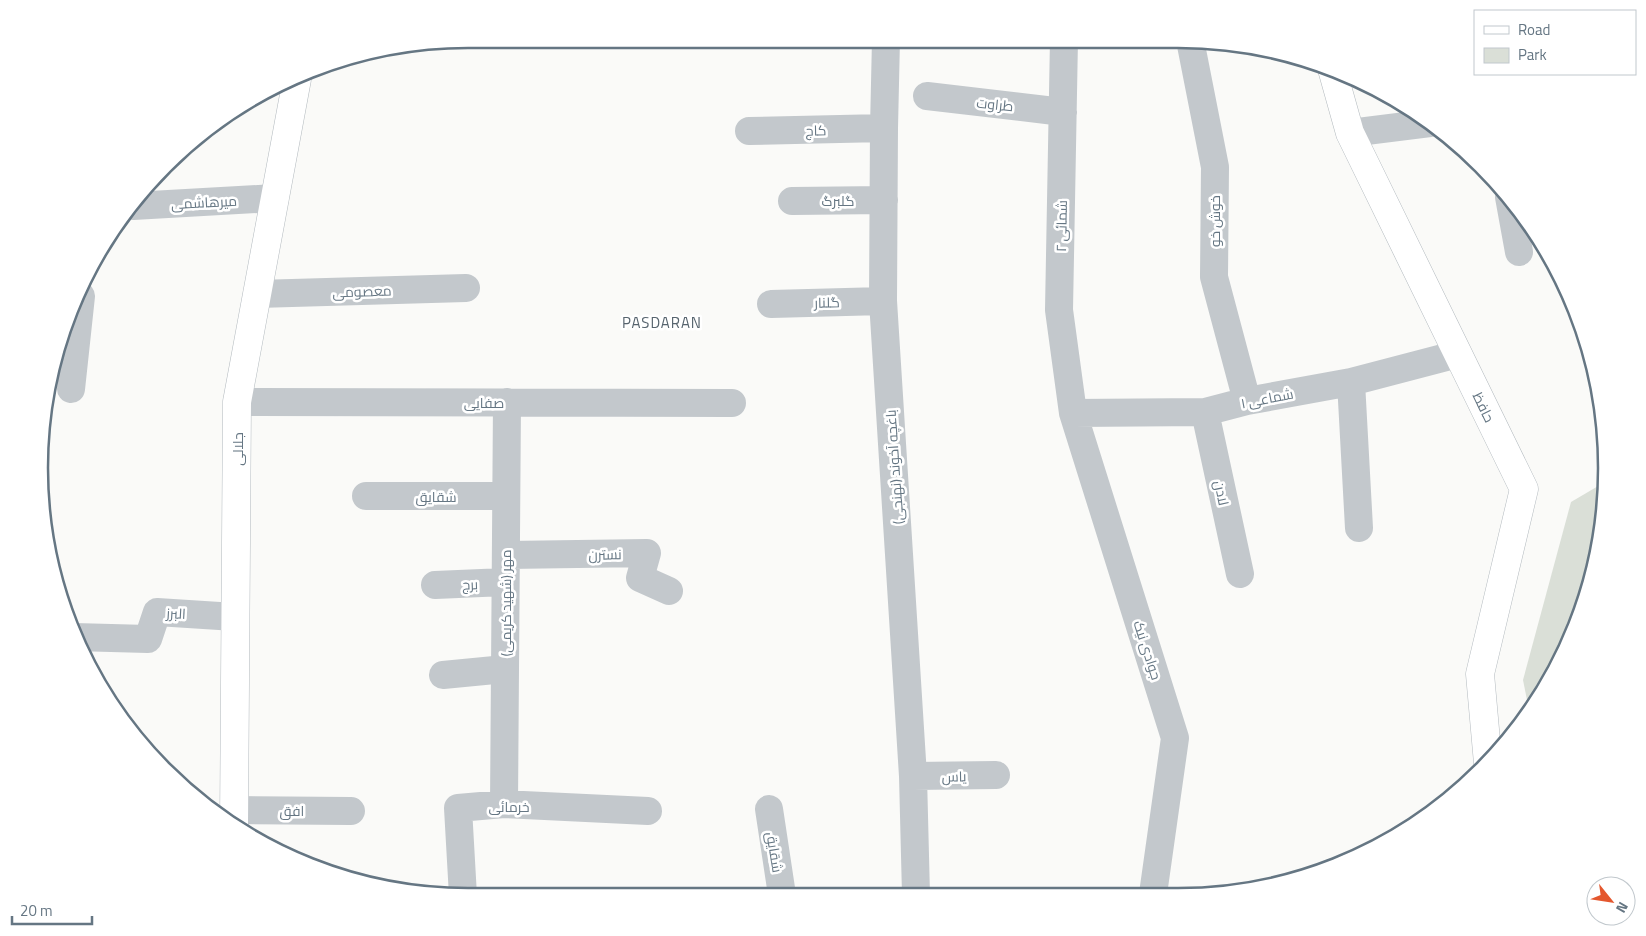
<svg xmlns="http://www.w3.org/2000/svg" width="1646" height="936" viewBox="0 0 1646 936" font-family="'Titillium Web',Cairo,sans-serif">
<rect width="100%" height="100%" fill="#fafaf8"/>
<path fill="#dadfd7" d="M1605 482 1604 524 1584 606 1550 683 1529 710 1523 680 1571 502Z"/>
<g fill="none" stroke-linecap="round" stroke-linejoin="round">
<g stroke="#b3babf" stroke-width="29">
<path id="secondary" d="M1332 69 1350 133 1524 489 1480 674 1488 763
M234 824 237 402 297 79"/>
</g>
<path stroke="#c3c8cc" stroke-width="28" d="M886 39 884 128 883 301 913 776 916 895
M1064 39 1059 310 1073 413 1175 738 1153 894
M1190 40 1215 167 1214 277 1247 401
M927 96 1063 112
M749 131 884 128
M1350 133 1430 123
M1509 197 1519 252
M792 201 884 200
M133 206 275 198
M257 294 466 288
M771 304 883 301
M1351 382 1359 528
M71 389 81 296
M237 402 732 403
M1205 412 1240 574
M1073 413 1205 412 1247 401 1351 382 1458 354
M366 496H506
M506 555 647 553 640 578 669 591
M435 585 505 582
M74 637 148 639 157 612 235 617
M443 675 505 669
M913 776 996 775
M504 804 507 402
M769 809 782 895
M234 810 351 811
M463 896 458 808 504 804 648 811"/>
<use href="#secondary" stroke="#fff" stroke-width="28"/>
</g>
<g text-anchor="middle" dominant-baseline="central" stroke-width="5" stroke-linejoin="round" paint-order="stroke">
<g font-size="14" fill="#657683" stroke="#fff">
<text transform="translate(995 104) rotate(6)">طراوت</text>
<text transform="translate(816 130) rotate(-1)">کاج</text>
<text x="838" y="200">گلبرگ</text>
<text transform="translate(204 202) rotate(-3)">میرهاشمی</text>
<text transform="translate(1214 221) rotate(-90)">خوش خو</text>
<text transform="translate(1061 226) rotate(-89)">شمائی ۲</text>
<text transform="translate(362 291) rotate(-2)">معصومی</text>
<text transform="translate(827 302) rotate(-1)">گلنار</text>
<text transform="translate(1267 398) rotate(-11)">شماعی ۱</text>
<text x="484" y="402">صفایی</text>
<text transform="translate(1484 407) rotate(64)">حافظ</text>
<text transform="translate(237 449) rotate(-90)">جلالی</text>
<text transform="translate(894 467) rotate(-94)">باغچه آخوند (نهنجی)</text>
<text transform="translate(1222 493) rotate(78)">لادن</text>
<text x="436" y="496">شقایق</text>
<text transform="translate(605 554) rotate(-1)">نسترن</text>
<text transform="translate(470 584) rotate(-2)">برج</text>
<text transform="translate(505 603) rotate(-90)">مهر (شهید کریمی)</text>
<text transform="translate(176 613) rotate(3)">البرز</text>
<text transform="translate(1148 650) rotate(72)">جوادی نیک</text>
<text transform="translate(954 776) rotate(-1)">یاس</text>
<text x="509" y="806">خرمائی</text>
<text x="292" y="810">افق</text>
<text transform="translate(775 852) rotate(81)">شقایق</text>
</g>
<g font-size="15" letter-spacing="1" fill="#57646e" stroke="#fff">
<text x="662" y="322">PASDARAN</text>
</g>
</g>
<path d="M0 0H1646V936H0ZM468 48H1178A420 420 0 0 1 1598 468V468A420 420 0 0 1 1178 888H468A420 420 0 0 1 48 468V468A420 420 0 0 1 468 48Z" fill="#fff" fill-rule="evenodd"/>
<path fill="none" stroke="#657683" stroke-width="2.5" d="M468 48H1178A420 420 0 0 1 1598 468V468A420 420 0 0 1 1178 888H468A420 420 0 0 1 48 468V468A420 420 0 0 1 468 48Z"/>
<rect x="1474" y="10" width="162" height="65" fill="#ffffff" stroke="#c1c8cd"/>
<rect x="1484" y="26" width="25" height="8" fill="#ffffff" stroke="#c1c8cd"/>
<text x="1518" y="35" font-size="15" fill="#657683">Road</text>
<rect x="1484" y="48" width="25" height="15" fill="#dadfd7" stroke="#c1c8cd"/>
<text x="1518" y="60" font-size="15" fill="#657683">Park</text>
<g transform="translate(1611 901) rotate(120)"><circle r="24" fill="#ffffff" stroke="#c1c8cd"/>
<path d="M0-4L9 19L0 12L-9 19Z" fill="#e4572e"/>
<text y="-8" font-size="14" font-weight="bold" text-anchor="middle" fill="#657683">N</text>
</g>
<path d="M12 916v8h80v-8" fill="none" stroke="#657683" stroke-width="2.5"/>
<text x="20" y="916" font-size="15" fill="#657683" stroke="#ffffff" stroke-width="4" paint-order="stroke">20 m</text>
</svg>
